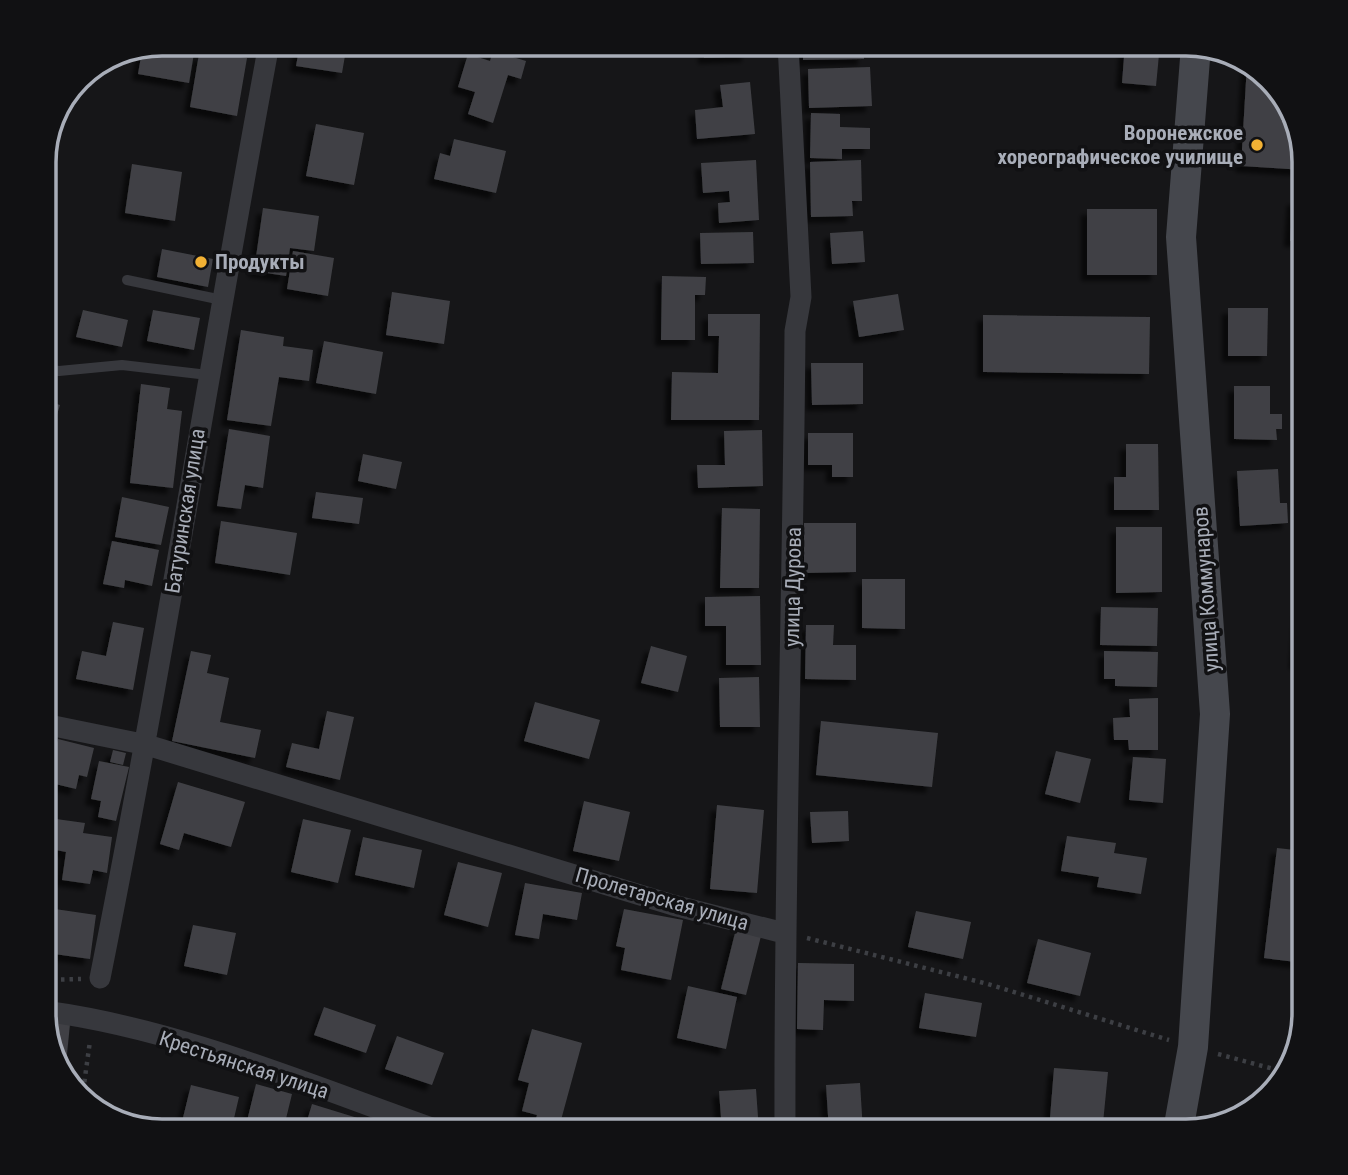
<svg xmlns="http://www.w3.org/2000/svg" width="1348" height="1175" viewBox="0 0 1348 1175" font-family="'Roboto Condensed',sans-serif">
<defs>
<filter id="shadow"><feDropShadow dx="-6" dy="6" stdDeviation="2" flood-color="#0009"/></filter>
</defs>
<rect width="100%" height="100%" fill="#161618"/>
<path fill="#404145" filter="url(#shadow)" d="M162 44 195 47 189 83 138 74 142 51Z
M300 44H347L342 73 296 66Z
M704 44H747L748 56 704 58Z
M803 44H864V59L803 60Z
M1125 44H1160L1156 86 1122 83Z
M493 51 526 61 521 79 508 75 493 123 468 114 475 92 458 87 468 54 490 61Z
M213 52 247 58 237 116 190 107 199 54 212 57Z
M1247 64 1269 78 1282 98 1281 121 1296 122 1304 170 1241 166Z
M870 67 872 106 809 108 808 69Z
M750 82 755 134 697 139 695 110 723 107 720 85Z
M811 113 840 114V127L870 128V149H842V159L810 158Z
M316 124 364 133 354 185 306 176Z
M50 130 61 133 47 185 44 184V154Z
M454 139 506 151 496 193 434 179 440 153 450 156Z
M756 160 759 220 719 223 718 203 730 202 729 191 703 193 701 163Z
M861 160 862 201H852L853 216 811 217 810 162Z
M132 164 182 172 175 221 125 213Z
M1293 199 1304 200V241H1290Z
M44 208 57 210 47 256H44Z
M263 208 319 216 314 251 290 248 286 276 254 271Z
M1087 209H1157V275H1087Z
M863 231 865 262 832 264 830 233Z
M753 232 754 263 701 264 700 233Z
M162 249 213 259 208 287 157 277Z
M293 251 334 258 328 296 287 289Z
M662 276 706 277 705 295H695V340H661Z
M392 292 450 301 444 344 386 335Z
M898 294 904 330 859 337 853 301Z
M1228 308H1268L1267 356H1228Z
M83 310 128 320 122 347 76 337Z
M153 310 200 318 194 350 147 341Z
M708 314H760L759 420H671L672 372 718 373 719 336H708Z
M983 315 1150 317 1149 374 983 372Z
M241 330 284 337 283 346 313 350 309 381 279 377 271 426 227 420Z
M324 341 383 352 376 394 316 383Z
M811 363H863V404L812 405Z
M141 384 170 388 167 409 182 411 173 488 130 483Z
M1234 386H1270V414H1282V429H1276L1277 440 1234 439Z
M44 400 60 405 48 444 44 443Z
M229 429 270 436 263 488 245 485 241 509 217 506Z
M762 430 763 486 698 488 697 465H725L724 431Z
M808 433H853V477H832V465H808Z
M1126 444H1158L1159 510H1114V477H1126Z
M363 454 402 462 396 489 358 481Z
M1278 469 1280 503H1287L1288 523 1240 526 1237 471Z
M316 492 363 498 359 524 312 518Z
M122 497 169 507 161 545 115 537Z
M722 508 760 509 759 588H720Z
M221 521 297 533 290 575 215 563Z
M804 523H856V572L804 573Z
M1116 527H1162V592L1116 593Z
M112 541 159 550 152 586 125 580 124 588 103 584Z
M862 579H905V629L862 628Z
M1301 590H1304V664L1295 663Z
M760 596 761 665H726V626H705V597Z
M1101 607 1158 608 1157 646 1100 645Z
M113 622 144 628 133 690 76 679 82 651 106 656Z
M806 625H834L833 645H856V680L805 679Z
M651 646 687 656 678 692 641 683Z
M191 651 211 655 207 673 229 678 220 722 261 730 255 758 172 741Z
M1104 651 1158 652 1157 687 1115 686V679H1104Z
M759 677 760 727H720L719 678Z
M1158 698V750H1129L1128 740H1114L1113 718 1130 717 1129 699Z
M535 702 600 720 589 759 524 741Z
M327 711 354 717 340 780 286 767 292 743 319 749Z
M821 721 938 733 932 787 816 775Z
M58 739 94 748 87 777 79 775 76 789 47 782Z
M113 750 126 753 123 765 110 762Z
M1056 751 1091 759 1080 803 1045 794Z
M1133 757 1166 759 1163 803 1129 800Z
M99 761 129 767 116 821 98 817 101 801 91 799Z
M178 782 245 802 231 847 184 833 179 850 160 844Z
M584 801 630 812 619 861 573 851Z
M717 805 764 810 757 893 710 889Z
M848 811 849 841 812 843 810 812Z
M56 819 85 823 83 833 112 837 107 873 93 870 90 884 62 880 66 852 51 849Z
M303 819 351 830 338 883 291 872Z
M1067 836 1116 843 1114 853 1147 858 1141 894 1097 887 1099 877 1061 871Z
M363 837 422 850 414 888 355 875Z
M1277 848 1304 851V963L1264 958Z
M458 862 502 873 488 927 444 915Z
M525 883 582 893 577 920 543 914 539 939 515 935Z
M48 908 96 915 90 959 47 953 44 919Z
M624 909 683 920 671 980 621 970 625 948 616 946Z
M916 911 971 922 963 959 908 947Z
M193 925 236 933 227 975 184 966Z
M736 929 761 936 746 995 721 989Z
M1038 939 1091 953 1080 996 1027 983Z
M798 963 854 964V1001L824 1000 823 1030 797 1029Z
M688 986 737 997 726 1049 677 1038Z
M925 993 982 1003 976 1037 919 1028Z
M324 1007 376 1025 366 1053 314 1035Z
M45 1021 70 1024 66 1064H64Z
M532 1029 582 1043 558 1131H533L537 1115 522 1111 529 1083 518 1080Z
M397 1036 444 1053 432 1085 385 1069Z
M1054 1068 1108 1072 1103 1123 1050 1118Z
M860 1083 863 1131H829L826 1085Z
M256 1084 292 1094 283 1131 246 1125Z
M191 1085 239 1097 231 1131 180 1130Z
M756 1089 759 1131H722L719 1091Z
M312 1104 377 1124 375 1131H304Z
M956 1118 990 1131H951Z"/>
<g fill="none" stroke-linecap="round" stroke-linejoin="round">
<path stroke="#3d3f44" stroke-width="4.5" stroke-dasharray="3.5 5" stroke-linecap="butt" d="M807 938 988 984 1169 1040
M44 980 81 979
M1218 1054 1281 1071
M82 1099 90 1041"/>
<path stroke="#37383d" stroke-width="10" d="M127 280 222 300
M44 369 59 371 122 365 208 375"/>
<path stroke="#37383d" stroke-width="21" d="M44 724 147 745 673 905 784 933
M100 978C162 668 211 355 269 44
M44 1011C180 1029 311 1086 440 1131
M785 1131C784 865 793 598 795 331L801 297 788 44"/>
<path stroke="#45474d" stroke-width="30" d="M1178 1131 1193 1047 1215 714 1181 237 1196 46"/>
</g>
<g fill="#f2b134" stroke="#111113" stroke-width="2.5">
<circle cx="1257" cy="145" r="7"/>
<circle cx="201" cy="262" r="7"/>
</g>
<g text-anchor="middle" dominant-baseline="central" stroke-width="7" stroke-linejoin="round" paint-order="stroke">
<g font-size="21" font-weight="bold" fill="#a8adb8" stroke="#111113" text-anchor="end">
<text x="1243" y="133">Воронежское<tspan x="1243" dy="24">хореографическое училище</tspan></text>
<text x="215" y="262" text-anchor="start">Продукты</text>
</g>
<g font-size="21" fill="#a8adb8" stroke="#111113">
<text transform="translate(185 511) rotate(-81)">Батуринская улица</text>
<text transform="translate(793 587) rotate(-89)">улица Дурова</text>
<text transform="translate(1206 589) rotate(-94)">улица Коммунаров</text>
<text transform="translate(662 899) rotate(16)">Пролетарская улица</text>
<text transform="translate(244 1065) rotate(18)">Крестьянская улица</text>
</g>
</g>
<path d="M0 0H1348V1175H0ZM162 56H1186A106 106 0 0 1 1292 162V1013A106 106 0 0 1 1186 1119H162A106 106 0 0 1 56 1013V162A106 106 0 0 1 162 56Z" fill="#111113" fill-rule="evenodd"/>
<path fill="none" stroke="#a8adb8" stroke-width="3.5" d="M162 56H1186A106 106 0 0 1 1292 162V1013A106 106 0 0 1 1186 1119H162A106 106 0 0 1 56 1013V162A106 106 0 0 1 162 56Z"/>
</svg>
